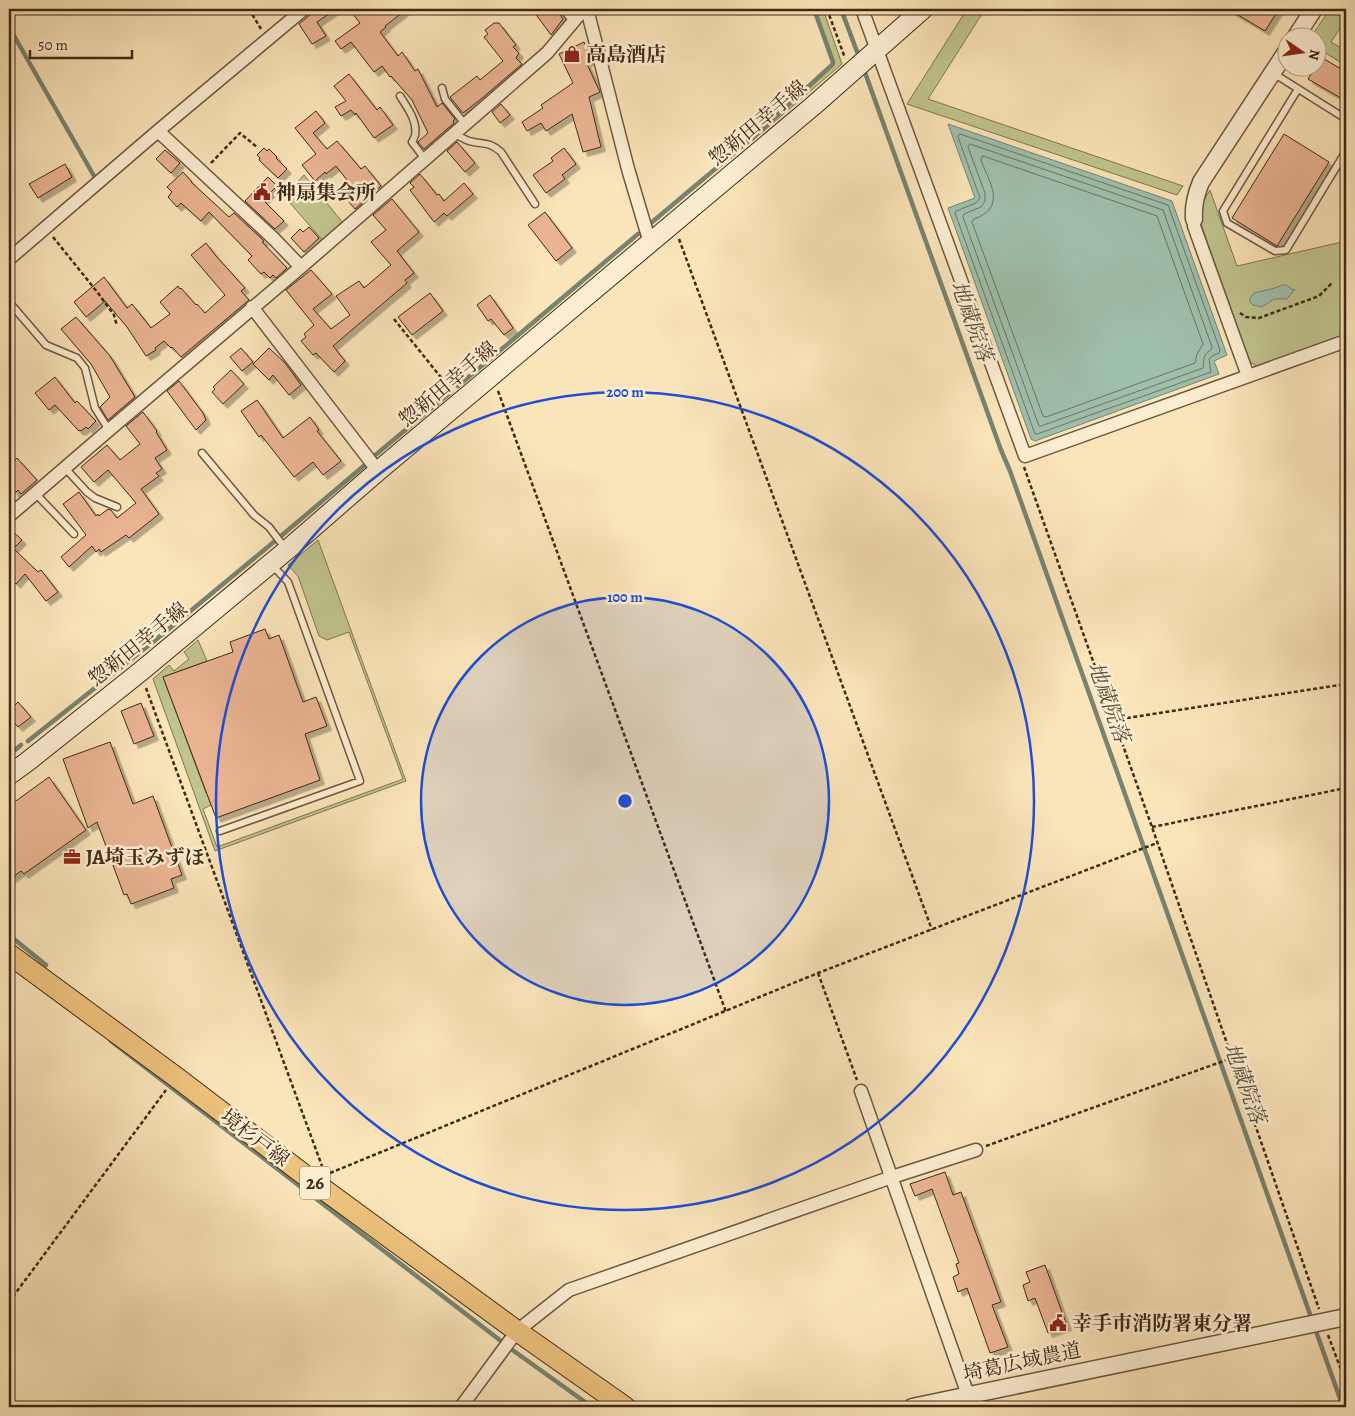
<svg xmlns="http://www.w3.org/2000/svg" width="1355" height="1416" viewBox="0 0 1355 1416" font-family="Alegreya,'Noto Serif JP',serif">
<defs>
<filter id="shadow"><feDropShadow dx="4.5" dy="4.5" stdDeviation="0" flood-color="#0004"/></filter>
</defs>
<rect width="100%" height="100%" fill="#fae4b9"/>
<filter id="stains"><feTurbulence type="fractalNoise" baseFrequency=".004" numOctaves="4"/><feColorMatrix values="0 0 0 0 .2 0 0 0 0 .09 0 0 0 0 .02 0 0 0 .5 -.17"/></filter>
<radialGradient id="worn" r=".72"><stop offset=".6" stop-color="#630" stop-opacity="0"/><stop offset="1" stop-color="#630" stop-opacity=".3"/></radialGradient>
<path fill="#c0c48e" stroke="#807652" d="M815 9H823L842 64 752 141 833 66 834 62 825 39 827 38 825 36Z
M967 9H985L928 99 1183 186 1177 195 907 104Z
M1330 9H1346V19L1331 42 1346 51V66L1318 48V38L1311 37Z
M304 175 343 223 323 241 284 196Z
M1210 190 1237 266 1346 241V336L1259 367 1250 362 1202 227C1198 208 1200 206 1210 190Z
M318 540 406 781 215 851 153 679 169 665 174 671 189 659 184 652 198 640 207 661 163 677 206 793H207L211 805 203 809 217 847 403 779 349 632 327 640 319 636 298 576 288 565Z"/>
<path fill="#9ebfac" stroke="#788370" d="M948 124 1172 201 1227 355 1214 361 1219 374 1035 441 1031 439 948 208 975 198Z
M1282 285H1286L1293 290 1295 289 1287 299H1274L1262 307 1253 305 1250 302V298L1254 293 1275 288Z"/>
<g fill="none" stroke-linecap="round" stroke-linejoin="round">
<path stroke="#6f7461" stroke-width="1" d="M960 134 1168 205 1220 350 1219 353 1212 356 1209 359 1211 372 1037 434H1035L955 213 956 211 976 203 980 198 958 137Z
M970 144 1163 210 1212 347V349C1203 354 1204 359 1203 368L1041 426H1039L963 217 964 214 981 207 985 201V193L968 147Z
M983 156 1157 216 1203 344 1197 354 1195 363 1046 417 1043 416 972 222 974 219C1007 207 990 184 981 160Z"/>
<path stroke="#788370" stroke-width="4.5" d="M841 9 859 57
M9 27 94 176
M863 67 1001 450 1010 471 1343 1407
M651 223 752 138 832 65 833 62 814 9
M458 386 638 234
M373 457 451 392
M281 536 366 464
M28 741 153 642 275 541
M9 755 21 745
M9 935 46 965
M111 1041 501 1341
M511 1349 592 1407"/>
</g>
<path fill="#eab492" stroke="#402916" filter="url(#shadow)" d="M312 9H336L317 22 326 36 312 44 299 24 310 15Z
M349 9H407L385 26 386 27 380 32 398 56 402 52 415 71 418 69 437 107 442 103 455 119 453 121 454 123 424 149 418 142 428 133 412 100 391 76 390 77 382 66 374 72 351 42 341 49 335 41 360 23Z
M532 9H556L563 19 551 35Z
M1228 9H1279L1265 31Z
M494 23H499L516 45 513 47 519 53 516 58 522 64 481 99 463 113 450 97 477 76 480 80 503 61 484 37 488 34 485 30Z
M584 42 592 60 586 62 600 92 589 97 601 147 583 152 572 114 546 131 541 123 527 131 522 122 543 108 541 105 573 83 559 54Z
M1321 57 1346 72V101L1308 79 1315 68H1318V63Z
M349 74 377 110 380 107 393 125 374 138 356 113 355 115 351 110 341 116 335 107 346 101 334 86Z
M501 104 510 115 500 123 492 112Z
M316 111 325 123 313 133 327 149 337 141 361 169 365 166 381 186 355 209 349 202 358 194 336 166 326 174 325 172 315 181 302 165 316 154 295 128Z
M1284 134 1329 162 1277 246 1232 218Z
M457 142 475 163 465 172 447 151Z
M264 148 267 151 269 149 277 157 276 158 287 169 278 178 259 160 260 158 257 155Z
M564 148 576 164 562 175 565 179 546 193 533 175 553 161 551 158Z
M165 150 180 163 171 173 156 159Z
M65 164 72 177 38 198 29 184Z
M183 172 192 182H191L229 217 234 213 264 241 262 242 287 268 276 278 273 275 270 278 264 272 261 274 248 260 252 256 209 212 201 221 181 203 177 207 168 197 172 192 167 187Z
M420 174 437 195 439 194 444 201 464 183 473 194 447 216 444 213 434 222 410 190 414 187 410 183Z
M268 177 277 186 263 200 284 221 275 229 245 201Z
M392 199 419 232 397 251 414 273 405 280 407 283 333 346 345 361 334 372 316 353 313 355 301 341 306 337 304 334 314 325 286 290 311 270 332 294 313 309 331 329 350 315 336 296 359 281 364 288 391 265 371 242 386 230 373 215Z
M545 212 572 248 556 261 528 225Z
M309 227 319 238 304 252 291 238 300 229 303 232Z
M206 243 216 256 245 288 241 291 249 300 181 357 172 347 171 348 164 341 155 348 156 350 146 356 127 327 105 301 86 317 74 302 104 277 127 308 132 304 151 328 170 314 160 302 178 286 180 289 181 288 196 305 197 304 205 313 225 295 191 255Z
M430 293 443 311 412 335 398 317Z
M490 295 513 328 504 335 491 319 488 321 477 305Z
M76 317 110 356 135 397 108 420 100 407 110 397 91 364 61 329Z
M241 348 253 362 242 371 230 357Z
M269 348 285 363 301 385 289 395 273 375 269 380 253 364Z
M231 370 244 384 223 404 212 392 215 389 213 387Z
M55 377 75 403 77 401 96 421 88 429 86 427 81 431 80 430 79 431 55 405 49 410 35 393Z
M179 381 203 413 206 420 196 430 167 391Z
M257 400 283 438 310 417 319 430 317 431 341 461 323 475 313 462 294 477 261 435 259 437 241 411Z
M143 412 157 431 156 432 167 450 155 458 162 469 156 473 159 476 141 489 159 514 129 538 126 535 101 552 99 549 96 552 92 546 69 567 61 557 86 535 63 504 79 492 96 516 98 514 99 516 108 509 111 510 117 518 136 503 108 470 94 482 81 467 107 445 120 460 140 444 126 426Z
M17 458 37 480 21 494 18 490 15 493 9 485V466Z
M9 528 22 540 12 550 14 549 38 572 41 570 58 592 46 601 25 574 16 584 9 577V560L12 556 10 553 9 554Z
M265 629 269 639 279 635 303 702 316 697 327 726 305 734 320 780 216 818 163 677 233 652 230 642Z
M18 702 31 717 18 727 9 716V711Z
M141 703 154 736 134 744 121 711Z
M110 742 133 804 153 796 182 875 171 879 174 888 134 903 131 904 127 894 124 895 97 822 88 828 63 759Z
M49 777 86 830 24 874 21 871 9 880V806Z
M945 1172 953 1195 961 1192 1001 1302 992 1305 1008 1347 990 1353 967 1288 958 1292 953 1277 959 1274 956 1264 959 1263 932 1189 915 1196 910 1184Z
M1045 1265 1067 1326 1048 1333 1035 1298 1028 1301 1023 1285 1030 1282 1026 1272Z"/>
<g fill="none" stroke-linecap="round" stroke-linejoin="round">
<g stroke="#6e583f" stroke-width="9">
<path id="service" d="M563 9 573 22
M1273 73 1346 119
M442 88 445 99 465 124
M1298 89 1223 211 1227 223 1275 251 1286 250 1346 151
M400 96C406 106 418 121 415 135 415 137 413 140 412 142L425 159
M453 134C459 136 464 139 469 141 484 145 489 141 501 152L535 204
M9 302 46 345 77 358 85 368 95 408 109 430
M202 453 254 515 269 527 285 548
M65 468 87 492 95 498 117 507
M35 493 74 534
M220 831 360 781 288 582 271 564"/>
</g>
<g stroke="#6e583f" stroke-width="15">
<path id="minor" d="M587 9 628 169 650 243
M862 9 1025 456 1346 341
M158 131 274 239 301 267
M1194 219V226L1248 376
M9 259 158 131 304 9
M252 307 378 471
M9 516 109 430 301 267 547 53 584 9
M861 1091 968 1395
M461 1407 517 1331 569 1290 892 1177 976 1150"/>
</g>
<g stroke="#6e583f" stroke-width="19">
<path id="tertiary" d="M1295 38 1314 9
M1194 219C1193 206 1196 194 1201 182L1288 49
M912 1407 1346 1317"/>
</g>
<g stroke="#402916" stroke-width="21">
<path id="secondary" d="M9 775 27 762 140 672 287 550 378 471 813 106 923 9"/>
</g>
<g stroke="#402916" stroke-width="22">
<path id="primary" d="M9 954 176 1077 311 1180 517 1331 625 1407"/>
</g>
<path stroke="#402916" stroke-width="2.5" stroke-dasharray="4 2.5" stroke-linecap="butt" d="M249 9 261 29
M827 9 845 58
M211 163 240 133 258 148
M53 237 98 293 114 315 117 326
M679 239 932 930
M1240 313 1246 317 1259 318 1319 296 1332 283
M394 319 439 375 452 388
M498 391 726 1012
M1024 467 1152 827 1319 1309
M146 688 322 1166
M1114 720 1346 684
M1152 827 1346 788
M818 973 857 1080
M986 1146 1232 1058
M330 1173 818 973 1157 843
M9 1302 166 1090
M1328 1335 1346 1383"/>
<use href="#service" stroke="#fcedd2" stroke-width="6"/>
<use href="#minor" stroke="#fcedd2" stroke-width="12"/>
<use href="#tertiary" stroke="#fcedd2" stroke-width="16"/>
<use href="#secondary" stroke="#fcedd2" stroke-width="19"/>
<use href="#primary" stroke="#edc27c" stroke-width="20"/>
</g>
<circle cx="625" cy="801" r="204" fill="#1d4ed8" fill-opacity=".12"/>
<g fill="none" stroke="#1d4ed8" stroke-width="2.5">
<circle cx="625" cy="801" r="204"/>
<circle cx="625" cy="801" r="409"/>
</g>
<defs>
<g id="shop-bare" transform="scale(1.35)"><path d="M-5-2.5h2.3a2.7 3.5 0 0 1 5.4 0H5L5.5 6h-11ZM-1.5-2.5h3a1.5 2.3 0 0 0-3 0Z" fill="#8f2418" stroke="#fcedd2" stroke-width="2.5" paint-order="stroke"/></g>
<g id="civic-bare" transform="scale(1.35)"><path d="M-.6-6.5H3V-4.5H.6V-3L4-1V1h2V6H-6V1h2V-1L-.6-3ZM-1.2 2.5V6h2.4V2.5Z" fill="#8f2418" stroke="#fcedd2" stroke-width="2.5" paint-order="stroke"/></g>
<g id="office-bare" transform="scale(1.35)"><path d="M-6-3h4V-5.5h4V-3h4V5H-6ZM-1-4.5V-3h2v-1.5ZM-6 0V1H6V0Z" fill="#8f2418" stroke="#fcedd2" stroke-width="2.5" paint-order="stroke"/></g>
</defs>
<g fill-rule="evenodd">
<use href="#shop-bare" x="572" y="54"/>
<use href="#civic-bare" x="262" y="192"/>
<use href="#office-bare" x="72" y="857"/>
<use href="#civic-bare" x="1058" y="1323"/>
</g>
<g text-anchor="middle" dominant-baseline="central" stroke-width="5" stroke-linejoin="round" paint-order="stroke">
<rect fill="#fcedd2" stroke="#78644e" stroke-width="1" x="300" y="1166.5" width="30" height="33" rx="4"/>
<g font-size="19" font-weight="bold" fill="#402916">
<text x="315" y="1183">26</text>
</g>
<g font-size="20" font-weight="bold" fill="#402916" stroke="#fcedd2" text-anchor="start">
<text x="586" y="54">高島酒店</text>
<text x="276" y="192">神扇集会所</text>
<text x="86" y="857">JA埼玉みずほ</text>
<text x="1072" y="1323">幸手市消防署東分署</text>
</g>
<g font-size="20" fill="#402916" stroke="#fcedd2">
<text transform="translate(758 123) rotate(-40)">惣新田幸手線</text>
<text transform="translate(448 384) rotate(-40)">惣新田幸手線</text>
<text transform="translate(138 644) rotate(-39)">惣新田幸手線</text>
<text transform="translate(255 1138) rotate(37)">境杉戸線</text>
<text transform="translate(1022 1362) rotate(-12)">埼葛広域農道</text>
</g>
<g font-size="21" font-style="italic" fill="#584e3c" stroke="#fcedd2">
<text transform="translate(972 321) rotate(70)">地蔵院落</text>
<text transform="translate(1109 702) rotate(70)">地蔵院落</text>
<text transform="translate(1245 1083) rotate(70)">地蔵院落</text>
</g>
</g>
<circle cx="625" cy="801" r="8" fill="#1d4ed8" stroke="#fcedd2" stroke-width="2.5"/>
<g font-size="15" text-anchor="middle" font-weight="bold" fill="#1d4ed8" stroke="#fcedd2" stroke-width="5" stroke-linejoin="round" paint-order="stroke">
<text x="625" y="397">200 m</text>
<text x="625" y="602">100 m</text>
</g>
<rect width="1355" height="1416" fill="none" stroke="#fae4b9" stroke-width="30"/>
<rect x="10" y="10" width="1335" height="1396" fill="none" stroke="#402916" stroke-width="2.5"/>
<rect x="15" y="15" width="1325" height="1386" fill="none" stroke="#402916"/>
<g transform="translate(1302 52) rotate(103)"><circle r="24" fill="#fcedd2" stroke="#b19f87"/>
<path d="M0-4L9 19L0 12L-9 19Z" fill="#8f2418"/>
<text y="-8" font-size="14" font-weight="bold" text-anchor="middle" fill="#402916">N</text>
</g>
<path d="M30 50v8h102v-8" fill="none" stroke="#402916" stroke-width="2.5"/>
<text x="38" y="50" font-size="15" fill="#402916" stroke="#fcedd2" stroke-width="4" paint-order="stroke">50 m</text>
<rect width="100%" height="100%" filter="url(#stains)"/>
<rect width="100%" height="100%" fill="url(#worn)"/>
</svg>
